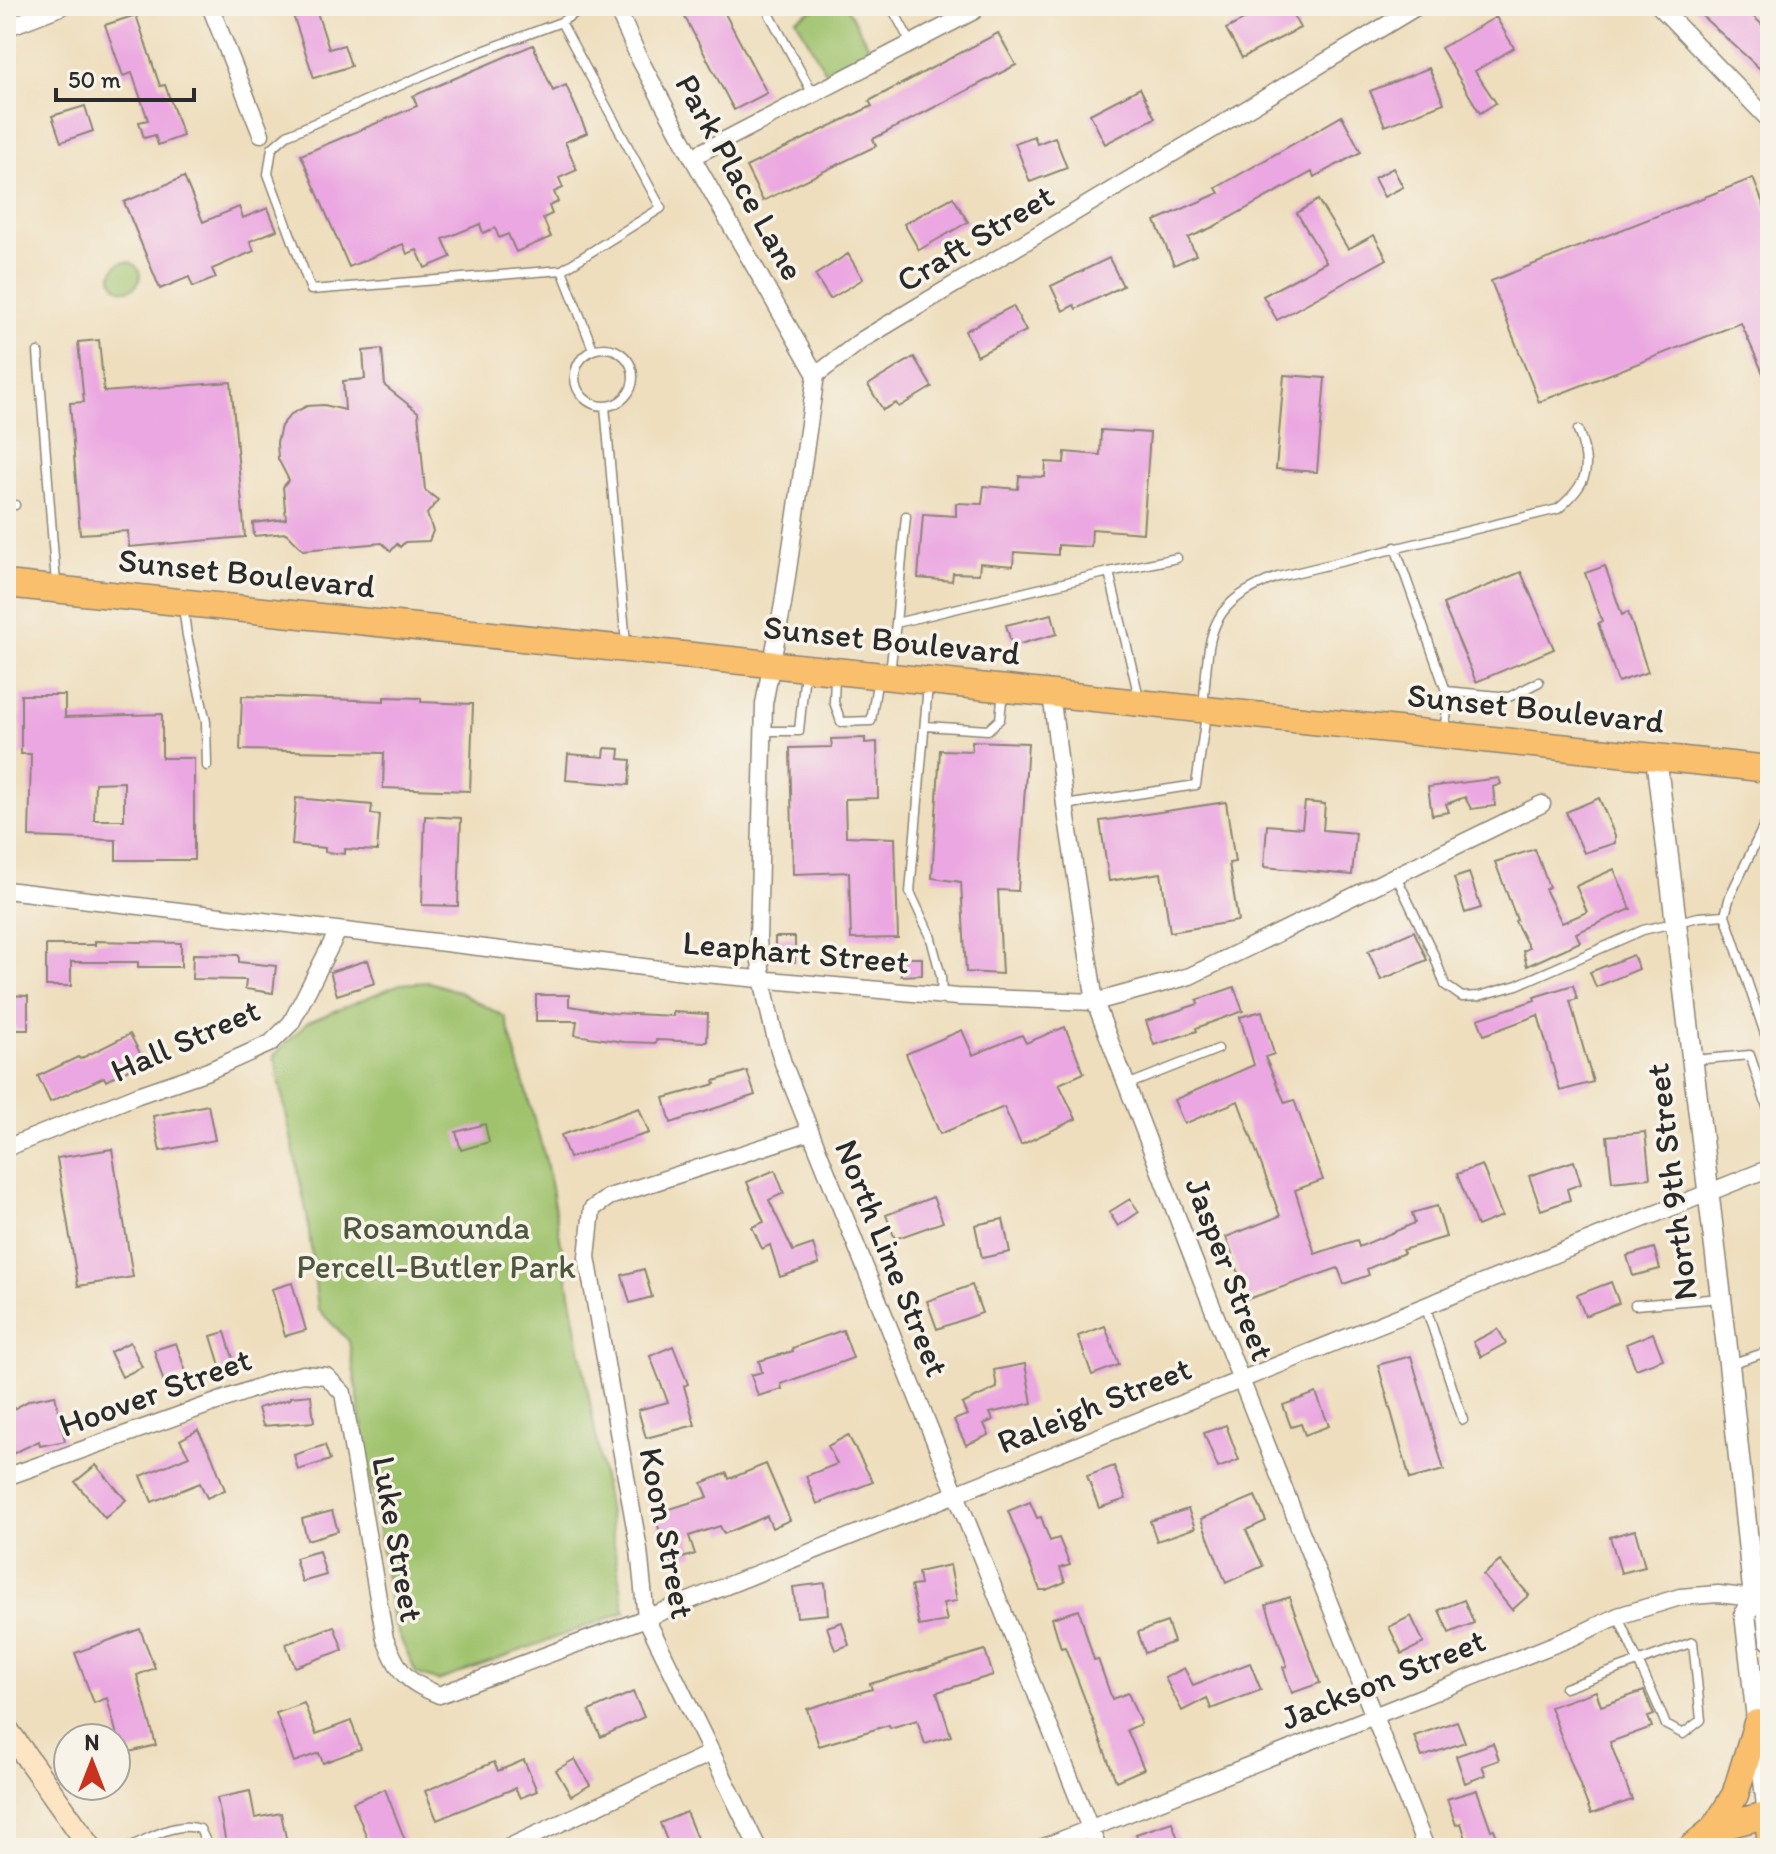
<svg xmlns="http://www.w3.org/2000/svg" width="1776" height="1854" viewBox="0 0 1776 1854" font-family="Itim,sans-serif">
<rect width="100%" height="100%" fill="#f7f3e8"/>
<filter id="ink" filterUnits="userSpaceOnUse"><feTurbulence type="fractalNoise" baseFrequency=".0125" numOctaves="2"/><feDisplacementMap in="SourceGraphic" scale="16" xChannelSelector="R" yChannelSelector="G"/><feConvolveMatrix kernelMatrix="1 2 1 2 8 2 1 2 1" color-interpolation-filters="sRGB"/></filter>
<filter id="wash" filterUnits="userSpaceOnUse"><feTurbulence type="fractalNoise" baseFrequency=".006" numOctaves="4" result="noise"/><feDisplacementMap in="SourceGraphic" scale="32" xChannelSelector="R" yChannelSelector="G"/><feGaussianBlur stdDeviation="1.8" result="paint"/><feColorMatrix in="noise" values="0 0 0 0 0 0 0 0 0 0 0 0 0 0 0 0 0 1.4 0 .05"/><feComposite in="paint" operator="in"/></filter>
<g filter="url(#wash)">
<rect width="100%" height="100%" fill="#eedebd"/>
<path fill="#9fc26c" stroke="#65764c" stroke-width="2" d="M820 6H846L870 49 826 73 796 19Z
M112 276a14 14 0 1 1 28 0a14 14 0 1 1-28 0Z
M429 982 457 991 505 1017 546 1161 598 1447 625 1612 438 1681 416 1673 393 1622 349 1341 318 1309 307 1215 274 1055 308 1022 400 984Z"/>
<g id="blocks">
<path fill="#eba7e1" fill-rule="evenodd" d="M290 6H315L329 49 344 45 351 66 314 78Z
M679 6H721L767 93 734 110Z
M1270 6H1288L1300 28 1242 58 1226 29Z
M1691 6H1742L1770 32V78Z
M136 15 160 86 165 85 183 136 158 145 155 135 144 138 139 122 148 120 132 73 123 76 105 25Z
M1496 17 1514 48 1475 71 1496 103 1480 113 1441 48Z
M998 33 1016 65 873 139 876 146 763 201 746 167 872 106 869 101Z
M533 45 553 91 566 85 587 133 565 142 577 170 559 178 563 188 554 192 558 202 549 206 552 214 543 218 551 237 516 252 508 234 499 238 495 228 483 233 480 224 443 239 451 257 425 268 417 250 407 254 403 244 349 267 301 155 417 106 413 96Z
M1429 68 1444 103 1385 126 1370 91Z
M1140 88 1155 118 1105 144 1090 114Z
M85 106 93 131 61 142 52 116Z
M1342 116 1361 152 1314 177 1312 172 1213 227 1188 238 1196 255 1174 265 1155 221 1219 193 1216 188Z
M1034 136 1037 144 1055 137 1067 168 1030 182 1015 143Z
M1393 168 1403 187 1384 197 1374 178Z
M184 177 203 222 239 207 243 218 268 208 277 230 250 241 254 251 212 269 216 278 193 287 189 277 160 289 124 202Z
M1753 178 1770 221V389L1741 323 1539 402 1491 281Z
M953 197 968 222 919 250 904 224Z
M1318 200 1348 249 1374 235 1387 259 1277 320 1263 296 1326 262 1297 213Z
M848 254 863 279 830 299 815 275Z
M1109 258 1123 286 1076 309 1074 305 1063 311 1051 286Z
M1013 306 1026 331 977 356 965 331Z
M99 340 104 392 231 382 245 537 129 547 128 531 80 534 70 403 84 402 78 342Z
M382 349 385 386 418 412 425 490 438 500 427 514 433 531 429 541 405 542 400 547 397 544 391 551 382 543 303 550 286 533 254 536 253 523 286 519 283 487 289 480 278 459 277 442 281 426 291 414 307 406 324 405 345 410 343 381 365 379 363 351Z
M914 357 932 387 899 407 896 403 883 410 868 385Z
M1284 375 1325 378 1317 472 1276 469Z
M1101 430 1150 433 1143 533 1092 529 1091 547 1058 545V555L1014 552 1013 566 980 563 979 574 953 573 952 581 918 578 923 514 956 516V503L982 504 984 486 1018 489 1019 476 1045 477 1046 462 1064 463 1065 452 1100 455Z
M1605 566 1622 615 1628 612 1648 672 1618 682 1598 623 1602 621 1585 573Z
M1521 572 1554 649 1476 682 1443 604Z
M1052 614 1057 634 1012 646 1006 625Z
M21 695H65V717L162 714V758H194V860H116V840L29 837 31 754H21ZM124 782V820H94L95 783Z
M242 696 384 701V697L421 698V702L473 704 470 791 383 788 384 753 240 750Z
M865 738V743L877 742 878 798 845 799 846 836 895 838 898 938 851 939 849 872 793 874 790 748 832 747 831 739Z
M972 741 1028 743 1018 891 998 890 1002 974 966 972 961 882 932 878 940 750 972 751Z
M605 748 620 749 619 759 631 760 629 785 566 780 568 754 604 757Z
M1499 778 1501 784 1493 787 1495 806 1471 809 1465 797 1446 804 1449 812 1432 815 1428 787Z
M296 798 372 805 371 814 380 815 377 851 345 849V854L325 852V848L292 845Z
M1599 798 1615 836V843L1584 853 1566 812Z
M1226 802 1235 862 1229 863 1238 921 1170 932 1161 873 1109 881 1100 821Z
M1305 802 1325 804 1323 830 1356 833 1352 875 1264 867 1267 825 1302 828Z
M425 816 461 818 458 906 422 905Z
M1535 849 1549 887 1545 889 1562 923 1587 912 1576 886 1614 869 1631 909 1576 933 1580 942 1527 966 1523 951 1529 948 1515 921 1517 920 1495 862Z
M1469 873 1481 908 1465 913 1454 878Z
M1414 931 1427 960 1381 980 1368 951Z
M775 937H795V962L775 961Z
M95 941 181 943V967H138V962H71V986H46V945H95Z
M193 954 239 955V962L276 966 273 993 245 989 246 980 192 979Z
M1633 955 1639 969 1596 987 1590 972Z
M901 958H922V975L901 976Z
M368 960 375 983 337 995 330 972Z
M1573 985 1577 999 1570 1001 1593 1082 1560 1091 1538 1015 1484 1035 1478 1019 1535 1000 1534 997Z
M1234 987 1243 1011 1196 1028 1197 1031 1154 1045 1146 1021 1198 1004 1197 1000Z
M6 995 28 996V1030H16L6 1009Z
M536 995H569V1006L613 1013 673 1016V1012L708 1014 707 1042 656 1040V1043L624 1042 575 1035 577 1021H536Z
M1262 1011 1274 1054 1265 1057 1285 1103 1294 1100 1323 1180 1295 1190 1315 1254 1357 1240 1359 1247 1415 1223 1412 1213 1437 1206 1446 1237 1402 1250 1404 1253 1367 1269 1369 1275 1344 1284 1338 1268 1248 1299 1226 1237 1280 1216 1238 1101 1184 1124 1174 1100 1254 1065 1240 1017Z
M1065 1027 1084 1073 1059 1084 1076 1119 1021 1145 1004 1107 940 1134 906 1054 962 1030 973 1055 1022 1035 1026 1043Z
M130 1034 144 1061 106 1081 104 1077 50 1102 38 1076 78 1057 80 1059Z
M747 1071 755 1095 671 1123 664 1098 715 1084 714 1081Z
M208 1105 215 1140 160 1151 153 1116Z
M639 1108 649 1133 569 1158 561 1135Z
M485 1124 489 1142 461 1150 456 1132Z
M1645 1132 1650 1178 1612 1182 1607 1136Z
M112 1149 133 1277 78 1286 57 1158Z
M1574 1161 1581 1184 1567 1189 1570 1200 1541 1210 1529 1176Z
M1482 1165 1502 1216 1477 1226 1457 1174Z
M775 1170 784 1193 769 1200 793 1251 813 1244 819 1264 780 1277 770 1245 762 1249 752 1227 764 1222 747 1182Z
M933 1197 943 1222 895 1239 886 1215Z
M1130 1199 1139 1212 1118 1226 1109 1212Z
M1003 1219 1010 1252 982 1258 975 1225Z
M1654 1248 1660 1269 1633 1276 1627 1256Z
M644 1269 652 1297 630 1303 622 1275Z
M1611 1282 1619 1303 1585 1316 1577 1295Z
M292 1283 306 1330 285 1336 272 1289Z
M972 1285 982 1313 937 1329 927 1301Z
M1105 1326 1119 1365 1092 1375 1078 1336Z
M1498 1329 1506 1343 1481 1357 1473 1342Z
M843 1330 853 1358 781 1384 782 1389 758 1396 751 1375 762 1372 759 1361 793 1351 792 1348Z
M225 1332 236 1368 222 1372 211 1336Z
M1653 1333 1663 1359 1636 1369 1626 1344Z
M130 1342 142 1367 122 1377 110 1352Z
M176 1343 187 1375 164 1383 154 1350Z
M673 1346 688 1384 684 1386 695 1425 646 1438 638 1410 668 1402 650 1356Z
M1411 1356 1444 1470 1410 1479 1378 1365Z
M1025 1364 1032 1403 990 1413 993 1420 984 1424 989 1435 966 1445 954 1420 967 1415 962 1404 997 1388 994 1370Z
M1316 1393 1329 1426 1305 1435 1301 1424 1291 1427 1283 1405Z
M55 1395 65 1441 40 1446 39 1441 6 1457V1413L30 1400Z
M311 1395 314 1422 263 1426 258 1408 290 1399V1397Z
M1226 1425 1239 1460 1218 1468 1204 1433Z
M198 1430 212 1456 225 1490 207 1498 200 1483 152 1502 141 1476 189 1456 180 1440Z
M848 1435 873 1482 817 1504 806 1476 837 1464 828 1446Z
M325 1445 330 1460 298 1470 294 1455Z
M766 1464 790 1520 772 1528 767 1516 724 1534 720 1526 689 1536 695 1554 670 1562 654 1514 708 1497 702 1483 727 1473 729 1479Z
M96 1465 126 1500 105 1518 75 1482Z
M1114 1466 1126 1499 1099 1508 1087 1476Z
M1255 1496 1266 1521 1246 1530 1263 1566 1226 1583 1201 1519Z
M1030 1502 1037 1518 1041 1517 1050 1541 1059 1538 1070 1565 1060 1568 1065 1582 1046 1590H1040L1008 1511Z
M1188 1509 1195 1528 1157 1541 1150 1521Z
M332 1511 338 1531 307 1540 302 1519Z
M1635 1530 1645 1567 1621 1573 1610 1537Z
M319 1551 326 1575 302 1582 295 1558Z
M1500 1561 1529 1595 1512 1610 1483 1575Z
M950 1565 957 1601 943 1603 947 1621 919 1626 911 1586 920 1585 918 1572Z
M825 1583 828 1614 797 1617 793 1587Z
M1289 1597 1320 1683 1292 1693 1283 1667 1287 1666 1266 1605Z
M1464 1600 1474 1623 1449 1633 1439 1610Z
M1079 1610 1094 1660 1098 1659 1112 1699 1128 1693 1141 1724 1127 1730 1144 1769 1116 1781 1065 1647 1061 1648 1052 1618Z
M1411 1616 1424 1643 1402 1654 1389 1627Z
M842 1622 849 1645 835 1650 827 1627Z
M1167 1622 1174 1642 1145 1653 1138 1632Z
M334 1626 343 1650 295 1667 286 1644Z
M140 1629 155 1668 137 1675 156 1745 122 1754 107 1698 94 1703 75 1653Z
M985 1650 993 1675 937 1692 951 1736 925 1744 917 1720 890 1728 889 1725 819 1746 807 1709 872 1689 870 1684Z
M1250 1663 1261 1690 1211 1709 1207 1698 1182 1711 1165 1678 1184 1668 1193 1685Z
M1596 1691 1601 1706 1644 1691 1654 1715 1648 1717 1652 1727 1610 1742 1632 1800 1591 1814 1550 1707Z
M633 1692 644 1717 601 1737 589 1711Z
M304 1703 316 1734 351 1721 361 1749 323 1763 319 1753 294 1762 276 1713Z
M1457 1721 1465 1742 1422 1757 1414 1736Z
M1493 1743 1499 1760 1482 1766 1486 1775 1465 1783 1456 1756Z
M575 1759 590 1785 571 1796 556 1770Z
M524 1760 537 1791 520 1798 515 1788 437 1820 425 1791 494 1762 498 1771Z
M385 1789 408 1848H371L353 1802Z
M1477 1790 1491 1830 1494 1829 1501 1848H1469L1461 1823 1456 1825 1447 1799Z
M250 1791 255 1818 281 1813 288 1848H227L217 1798Z
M686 1812 701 1848H670L660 1823Z
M1172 1822 1181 1848H1141L1136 1834Z"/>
</g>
</g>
<g filter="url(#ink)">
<use href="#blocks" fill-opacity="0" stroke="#8c8474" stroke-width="2"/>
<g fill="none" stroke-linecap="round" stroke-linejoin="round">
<g stroke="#8c8474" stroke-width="11">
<path id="service" d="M586 6 561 22 661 208 562 270 593 349
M765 6 813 94
M891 6 911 43
M561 22 456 61 287 135 272 148 268 174 311 290 562 270
M575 377a29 29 0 1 1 58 0a29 29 0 1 1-58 0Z
M38 352 56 584
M605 406 626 644
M6 505H15
M1395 547 1446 691 1448 706 1444 729
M1109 572 1177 558
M183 607 187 636 206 722 207 766
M896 623 906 516
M890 672 896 623 1109 572 1139 697
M835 675 834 702 841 722 871 721 878 677
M928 685 910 892 930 935 941 976 942 995
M1446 691 1509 697 1539 682
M1203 707C1210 637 1203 604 1278 577L1558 509C1589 483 1592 468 1578 430
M925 726 988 730 1000 719 1003 691
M764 731H799L805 672
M1065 805 1196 785 1206 715
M1396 876 1434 955 1445 985 1462 997 1479 996 1517 985 1643 930 1699 917 1725 915
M1769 1046 1725 915 1730 896 1770 813
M1693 1060 1750 1055 1770 1116
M1127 1085 1218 1049
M1425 1305 1463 1420
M1635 1305 1721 1298
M1730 1364 1770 1351
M1565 1688 1693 1642 1701 1720 1683 1734 1666 1725C1651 1688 1634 1653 1618 1617
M127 1848C148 1839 177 1820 200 1829L209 1848"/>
</g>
<g stroke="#8c8474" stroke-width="19">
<path id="minor" d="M210 6 261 134
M616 6 640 60 692 157 816 375
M1659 6 1770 121
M6 28 63 6
M692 157 974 11
M1051 693 1065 805 1095 1002 1191 1253 1426 1848
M6 890 693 973 957 997 1095 1002 1190 976 1542 804
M6 1148 138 1095 208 1071 271 1043 291 1023 338 931
M6 1477 281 1379 303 1374 326 1376 343 1393 385 1639C400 1674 404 1680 439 1695L646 1618 1770 1168
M507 1848 711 1753
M758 1848 646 1618 639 1550 587 1257 592 1209 609 1197 810 1132
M1041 1848 1573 1637 1618 1616 1680 1597 1718 1594 1763 1599
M1098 1848 783 1063C770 1022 761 984 758 940L764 704 783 604 816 375 862 340 1418 6"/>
</g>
<g stroke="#8c8474" stroke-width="23">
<path id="tertiary" d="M1656 757 1729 1364 1754 1598 1745 1614 1768 1815
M1754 1598 1766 1607 1770 1640"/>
</g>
<g stroke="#8c8474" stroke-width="25">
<path id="secondary" d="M6 1728 91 1848"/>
</g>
<g stroke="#8c8474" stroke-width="29">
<path id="primary" d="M6 584 1770 769
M1768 1815 1770 1836"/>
</g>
<g stroke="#8c8474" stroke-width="29">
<path id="trunk" d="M1715 1828 1735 1795 1757 1723
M1691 1848 1715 1828 1770 1814"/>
</g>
<use href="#service" stroke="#fff" stroke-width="8"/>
<use href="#minor" stroke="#fff" stroke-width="16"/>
<use href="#tertiary" stroke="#fff" stroke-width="20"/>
<use href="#secondary" stroke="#fde5c4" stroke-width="22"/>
<use href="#primary" stroke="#f9bf6c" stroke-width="26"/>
<use href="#trunk" stroke="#f9bf6c" stroke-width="26"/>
</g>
</g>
<g text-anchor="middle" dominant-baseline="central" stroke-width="7" stroke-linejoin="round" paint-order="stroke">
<g font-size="34" fill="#2b2b2b" stroke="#f7f3e8">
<text transform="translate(740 177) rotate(61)">Park Place Lane</text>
<text transform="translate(975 238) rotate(-31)">Craft Street</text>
<text transform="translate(247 573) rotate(6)">Sunset Boulevard</text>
<text transform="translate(892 640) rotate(6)">Sunset Boulevard</text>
<text transform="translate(1536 708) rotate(6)">Sunset Boulevard</text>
<text transform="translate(796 952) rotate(5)">Leaphart Street</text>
<text transform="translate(185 1040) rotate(-24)">Hall Street</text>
<text transform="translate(1671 1182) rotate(-97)">North 9th Street</text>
<text transform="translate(892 1258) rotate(68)">North Line Street</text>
<text transform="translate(1230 1269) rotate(69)">Jasper Street</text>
<text transform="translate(155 1392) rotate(-20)">Hoover Street</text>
<text transform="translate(1094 1405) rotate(-22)">Raleigh Street</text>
<text transform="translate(667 1533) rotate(79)">Koon Street</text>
<text transform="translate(398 1539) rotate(80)">Luke Street</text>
<text transform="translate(1383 1679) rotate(-22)">Jackson Street</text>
</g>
<g font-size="34" fill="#4e583e" stroke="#f7f3e8">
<text x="436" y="1227">Rosamounda<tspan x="436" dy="39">Percell-Butler Park</tspan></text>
</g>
</g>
<rect width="1776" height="1854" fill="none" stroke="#f7f3e8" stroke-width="32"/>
<g transform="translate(92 1762)"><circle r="38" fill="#f7f3e8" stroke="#a5a39c" stroke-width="2"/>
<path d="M0-6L14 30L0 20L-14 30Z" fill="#c8321e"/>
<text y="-12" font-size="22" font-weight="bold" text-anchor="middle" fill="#2b2b2b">N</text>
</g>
<path d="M56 88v12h138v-12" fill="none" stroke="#2b2b2b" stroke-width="4"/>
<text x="68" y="88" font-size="24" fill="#2b2b2b" stroke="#f7f3e8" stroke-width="6" paint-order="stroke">50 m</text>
</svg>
